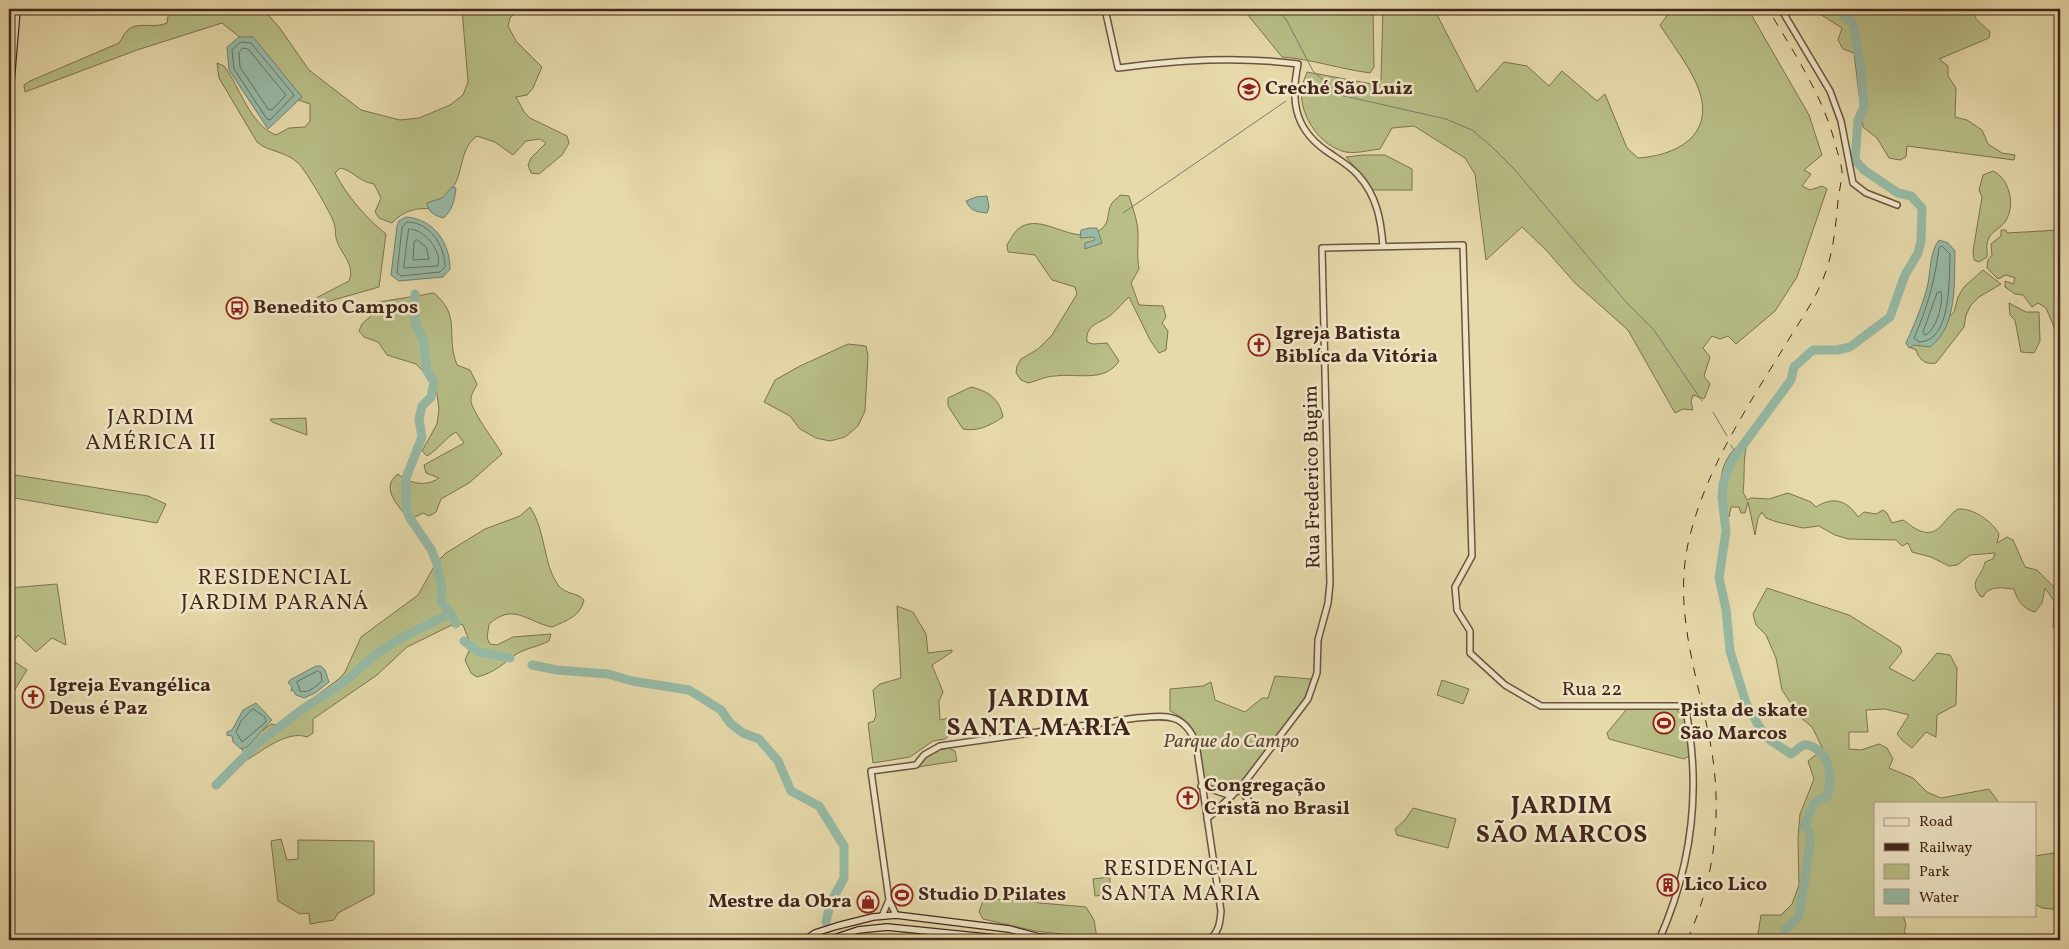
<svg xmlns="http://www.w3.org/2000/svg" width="2069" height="949" viewBox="0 0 2069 949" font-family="Vollkorn,serif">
<rect width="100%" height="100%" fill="#e6d9aa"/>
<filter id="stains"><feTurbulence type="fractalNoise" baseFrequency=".004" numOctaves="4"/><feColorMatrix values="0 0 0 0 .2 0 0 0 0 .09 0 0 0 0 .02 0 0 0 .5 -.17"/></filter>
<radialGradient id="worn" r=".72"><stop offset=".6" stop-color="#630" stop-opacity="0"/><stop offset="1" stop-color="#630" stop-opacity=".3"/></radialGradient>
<path fill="#b8be86" stroke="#7e7250" d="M169 9H263L279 27 309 70 361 110 400 120 419 118 450 105 463 95 468 82 462 9H519L510 18 508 26 516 41 542 67 533 88 527 95 516 97 524 112 530 118 567 136 569 143 562 155 539 174 531 173 528 165 531 158 546 143 540 139 526 141 513 155 495 142 477 136C464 145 463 160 459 174 455 189 444 200 433 209 416 207 403 211 392 223L379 218 375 212 381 198 374 184C357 181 353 170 340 168L335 173C347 196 366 218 386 234L379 287 316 305V298L349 281C356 264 340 254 336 238 335 233 336 228 334 223 331 213 305 169 298 163 286 151 268 152 257 142L219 78 217 63 224 66C240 87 250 125 276 135L289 128 305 127 310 121V104L293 98 247 43 222 23 137 50 25 92 24 85 30 81 119 43C122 39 124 33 128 30 137 21 155 29 167 23Z
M1243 9H1373L1374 67 1370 73C1340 69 1311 59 1282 57Z
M1383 9H1434L1477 92 1504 62 1527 66 1549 86 1562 71 1597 101 1605 94 1627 148 1638 158C1681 155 1717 132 1697 85 1688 64 1672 44 1660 25L1672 9H1748L1809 115 1822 155 1804 170 1811 174 1802 186 1810 190 1822 186 1827 189 1797 277 1775 311 1736 344 1728 336 1720 339 1712 336 1703 348 1710 357 1704 376 1710 384 1704 399 1693 395 1691 402 1693 410 1683 409 1675 413 1628 330 1575 283 1546 250 1522 227 1486 260 1475 174 1465 158 1414 126 1392 128 1380 149C1370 150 1352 155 1342 151 1317 143 1298 112 1302 87 1302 82 1306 77 1307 72L1372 84 1381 80Z
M1812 9H1972L1976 19 1990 32 1989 38 1939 59 1948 66V76L1956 88 1955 117 1967 120 1982 130 1988 144 2002 153 2015 155 2014 160 1907 146 1906 157 1900 160 1889 158 1877 138 1863 127 1854 53 1843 49 1838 40 1842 28Z
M1364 155H1385L1412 169V190H1372L1361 174 1346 157Z
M1993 171C2010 179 2016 206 2005 222 2001 228 1992 231 1989 238 1985 245 1988 251 1987 257L1979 262 1974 260 1973 251 1982 197 1979 190 1983 175Z
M1120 195 1129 196C1133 209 1139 224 1138 238 1138 250 1137 256 1139 269L1131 283 1139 305 1163 306 1166 317 1162 323 1168 331 1166 350 1159 353 1150 340 1129 297C1123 302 1118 309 1112 314 1101 324 1085 323 1087 342L1093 344 1107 343 1119 361C1105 383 1077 373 1055 376 1046 376 1037 381 1028 383L1021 380 1016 373 1017 366 1021 359 1038 349 1052 335 1077 294 1075 287 1052 280 1035 255 1008 252 1007 245C1010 240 1014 233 1018 229 1042 210 1073 248 1100 230 1111 223 1106 212 1112 203 1114 200 1118 198 1120 195Z
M2001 230H2006L2007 233 2060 230V341L2046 308 2038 303 2032 307 2023 295 2015 294 2005 287V281L2013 284 2015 278 2006 275 1998 279 1987 268 1988 260 1992 255 1991 244 2001 236Z
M1983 270 2001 284 1979 297 1971 305 1966 315 1964 327 1936 363C1926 365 1919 360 1916 350L1909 347 1942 324 1954 312 1958 297 1964 287Z
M434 293C462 317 445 334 457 365L470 370 477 384C475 389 471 394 471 399 469 408 496 443 502 454L469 483 441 499 436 512 429 516 423 513 409 520C399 506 379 488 398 474 410 484 426 487 439 478L426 473 424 465 464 443 456 432C445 438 439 449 427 456L422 451 437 424 439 409 436 387 431 379 416 364 387 355 378 342 364 337 359 331 362 324 373 314V307L379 302Z
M2009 303 2026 312H2039L2040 341 2034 353 2021 352 2015 320 2010 315Z
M848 344 866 346 868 356 865 411 858 426 845 437 830 441 816 438 800 429 790 416 764 402 775 380 800 366Z
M971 387C988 391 1000 399 1003 417 991 425 978 432 963 429L948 406V398Z
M306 418 307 435 272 422 270 419Z
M1741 444 1746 448C1743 463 1745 477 1743 492L1747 500 1751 498 1769 499 1788 493 1811 502 1816 507C1833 496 1847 500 1858 517L1864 512 1876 514 1883 510 1887 513 1892 523 1903 520C1908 523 1912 527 1916 529 1939 541 1942 519 1958 509 1973 508 1992 521 1999 534L1997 543 2007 537 2013 540 2025 567 2037 570 2060 593V627L2053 628 2054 601 2045 588 2042 603 2035 612C2023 609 2017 600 2014 589 2002 588 1989 585 1983 597L1980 596C1968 580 1982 578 1985 562L1993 559 1995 553 1970 555 1957 565 1949 566 1931 557 1912 552 1908 543 1902 546 1896 540 1848 539 1835 535 1819 526 1803 528 1777 522 1766 518 1762 512 1758 518 1755 535 1748 502 1745 513H1741L1739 507H1731L1729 517C1715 495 1718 458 1741 444Z
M9 474 148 496 166 504 157 523 9 497Z
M530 507C546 530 543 565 558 585 566 595 577 592 584 600 581 616 566 621 552 627 527 622 514 602 489 624L487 638 490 644 497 645 513 637 551 634 549 641C540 646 523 649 515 655 503 664 494 673 477 677L471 673 465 660 471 646 463 625 456 623 407 647 377 675 313 719V733L307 737C288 730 263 750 247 760L242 749 253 738 271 724 285 726 292 714 340 678 345 672 361 637 418 595 436 563 446 553 485 529 520 516Z
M57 584 66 645 52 638 36 652 18 635 9 649V588Z
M1767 588 1849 615 1900 647 1902 652 1889 668 1914 681 1937 653 1950 655 1957 668 1956 705 1937 715 1936 737 1926 732 1912 748 1903 741 1897 734 1909 715 1885 709 1866 710 1868 732H1849V749L1861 750 1879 744 1887 748 1893 759 1889 768 1913 778 1927 792 1941 798 1989 789 1999 803H1875V915H1903L1906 925 1904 932 1911 938 1910 940H1757L1761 915H1781L1792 904 1799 885 1798 838 1800 814 1814 779 1808 761 1823 749 1812 727 1800 717 1782 690 1776 658 1766 635 1756 625 1753 614Z
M897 606 913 612 926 634 928 653 952 650V652L932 665 943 692 939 701 940 720 948 718 951 729 950 735 945 739 933 741 910 757 873 763 868 723 874 721 876 715 873 690 880 684 901 678Z
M9 658 27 670 9 699Z
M1275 676 1311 679 1307 697 1237 787 1230 791C1222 789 1209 787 1205 780 1202 776 1202 770 1201 765 1198 740 1195 722 1170 711V689L1203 686 1211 682 1215 700 1245 712 1262 698H1268Z
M1442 680 1469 689 1463 704 1437 695Z
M1670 707C1689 712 1687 735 1690 751L1689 756 1684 759 1609 739 1607 733 1626 710 1631 708Z
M949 748 955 751 957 761 918 767V764L929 752Z
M1413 808 1456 819 1448 848 1397 835 1395 829 1405 820Z
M281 839 287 860 298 859V840L374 841V894L338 913 334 920 310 924 309 913 300 914 278 901 271 841Z
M2060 852V910L2042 908 2035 904V856Z
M1110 877V895L1095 896 1093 879Z
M984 898 1086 907 1094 920 1097 938 1035 931 983 919 979 912Z"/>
<path fill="#96baa6" stroke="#757f6e" d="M239 37H253L302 97 268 129 229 70 227 47Z
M452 187 456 188C455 199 452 212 443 218 434 215 428 212 427 203L442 198Z
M987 196 989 207 987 213C977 212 970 211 966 201L976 197Z
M406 217C434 219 450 243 450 269L443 277 399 281 391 275 397 226 399 221Z
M1090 228H1097L1102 243 1085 249V243L1095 240 1094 237 1080 238 1081 230Z
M1939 240 1948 243 1955 251C1954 282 1958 326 1930 347L1914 345 1909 348 1906 343C1914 325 1922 307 1927 288 1931 273 1929 253 1939 240Z
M316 666H321L325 670 329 682 315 693 304 698 296 695 293 690 291 691 292 686 288 683 290 680Z
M256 703 272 720 247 747 241 749 233 742 232 736 227 735V732L232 730 243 710Z"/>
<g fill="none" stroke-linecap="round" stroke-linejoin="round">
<path stroke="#6c7060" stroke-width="1" d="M241 42 251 43 294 95 270 120 267 119 234 69 232 50Z
M243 48 248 49 286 95 272 110 268 109 240 67 239 53Z
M407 222C430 222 445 246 445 267L440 272 401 276 397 273 402 228Z
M409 229C425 229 442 251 438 266L404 268Z
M417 240 426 247 429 259 413 260 414 242Z
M1942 246 1950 254C1949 277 1952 342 1919 342L1914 338C1927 309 1935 280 1939 248Z
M1941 292C1944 302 1936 331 1925 335L1923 332 1937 293Z
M318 671 321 673 322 681C316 686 308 694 300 691L297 682Z
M253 709 265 717 266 722 242 742 236 732 241 721Z"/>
<path stroke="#757f6e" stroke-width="1" d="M1274 9 1286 19 1313 71 1340 95 1446 119 1472 130 1491 146 1515 170 1626 302 1654 330 1702 401
M1123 213 1286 101
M1713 412 1727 436
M1731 445 1736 454"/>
<path stroke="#96baa6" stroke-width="9" d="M451 613 456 624
M464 641 478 652 510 658
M532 665 557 670 608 674 632 681 689 690 721 710 730 723 743 733 759 739 778 761 791 791 819 806 844 846V878L830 904 826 922
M216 785 258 743 304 708 342 684 376 654 397 640 451 613 441 602 442 588 436 561 431 549 409 517 406 507V478L422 437 419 419 422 406 431 397 434 382 427 371 423 339 416 326 414 309 415 294
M1781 940 1787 928 1799 916 1811 839 1809 831 1804 826 1814 803 1828 795C1831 778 1831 757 1815 748 1811 746 1808 744 1804 745 1799 747 1795 752 1791 754L1770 740 1760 728 1746 703 1730 651 1726 609 1719 578 1726 531 1722 498 1723 484 1732 460 1791 380 1794 367 1813 350H1837L1850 347 1890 317 1905 275 1918 253 1921 241 1922 208 1911 196 1898 193 1864 170 1855 160 1858 120 1864 107 1861 67 1853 23 1837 9"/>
<g stroke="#6c533f" stroke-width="8">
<path id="tertiary" d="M1105 9 1118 68C1180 60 1235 56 1298 64 1291 98 1293 127 1325 150 1336 158 1348 164 1358 175 1377 196 1381 220 1383 246
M1781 9 1830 91 1841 121 1853 183 1866 193 1897 205
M1201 786 1232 796
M1242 786V792L1249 801
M1207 819 1242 786 1308 699 1317 673 1318 640 1328 603 1330 583 1322 248 1463 245 1472 556 1455 587 1457 610 1470 631V653L1505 685 1541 706H1685C1702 788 1693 864 1659 940
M896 915 889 900 871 771 916 765 924 755 940 746 1136 718C1164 716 1183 711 1196 743L1221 911C1220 923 1219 933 1208 940
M882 916 889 900"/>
</g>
<g stroke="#43261b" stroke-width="8">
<path id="secondary" d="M9 106 17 9
M805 940 815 933 837 926 873 917 896 915 1009 929 1039 937 1075 940
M828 940 858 930 887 927 1016 940"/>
</g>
<use href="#tertiary" stroke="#efe6c8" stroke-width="5"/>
<use href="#secondary" stroke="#efe6c8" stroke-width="5.5"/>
<path stroke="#43261b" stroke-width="1" stroke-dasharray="9 9" stroke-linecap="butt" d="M1687 940C1717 876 1723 804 1709 736 1696 672 1674 610 1688 544 1704 470 1750 403 1789 339 1799 322 1811 306 1819 288 1833 260 1835 231 1838 201 1839 191 1842 181 1842 171 1841 163 1838 154 1836 147 1824 97 1794 53 1768 9"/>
</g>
<defs>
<g id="school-ring" transform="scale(1.125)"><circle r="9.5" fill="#efe6c8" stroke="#8f2418" stroke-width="1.5"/><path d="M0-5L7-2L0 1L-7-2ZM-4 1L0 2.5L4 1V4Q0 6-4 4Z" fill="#8f2418"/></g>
<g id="bus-ring" transform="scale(1.125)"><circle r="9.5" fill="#efe6c8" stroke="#8f2418" stroke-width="1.5"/><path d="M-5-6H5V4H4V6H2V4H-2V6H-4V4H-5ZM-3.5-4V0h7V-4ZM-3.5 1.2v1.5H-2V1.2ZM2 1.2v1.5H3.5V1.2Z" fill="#8f2418"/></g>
<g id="church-ring" transform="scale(1.125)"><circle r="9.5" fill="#efe6c8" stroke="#8f2418" stroke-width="1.5"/><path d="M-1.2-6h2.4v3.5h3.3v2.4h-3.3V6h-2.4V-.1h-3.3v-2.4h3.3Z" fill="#8f2418"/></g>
<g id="stadium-ring" transform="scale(1.125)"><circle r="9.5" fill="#efe6c8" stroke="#8f2418" stroke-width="1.5"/><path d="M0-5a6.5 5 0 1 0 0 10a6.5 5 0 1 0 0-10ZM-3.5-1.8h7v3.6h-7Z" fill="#8f2418"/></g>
<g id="building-ring" transform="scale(1.125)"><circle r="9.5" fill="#efe6c8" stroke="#8f2418" stroke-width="1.5"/><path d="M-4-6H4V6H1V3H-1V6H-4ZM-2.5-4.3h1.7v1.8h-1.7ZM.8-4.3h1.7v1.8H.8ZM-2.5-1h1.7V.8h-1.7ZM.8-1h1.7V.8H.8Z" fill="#8f2418"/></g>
<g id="shop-ring" transform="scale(1.125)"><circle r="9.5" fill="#efe6c8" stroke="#8f2418" stroke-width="1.5"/><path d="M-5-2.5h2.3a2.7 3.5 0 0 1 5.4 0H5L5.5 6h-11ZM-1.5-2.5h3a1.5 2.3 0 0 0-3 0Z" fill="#8f2418"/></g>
</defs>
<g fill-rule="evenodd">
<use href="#school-ring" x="1249" y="89"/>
<use href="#bus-ring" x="237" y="308"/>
<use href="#church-ring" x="1259" y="345"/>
<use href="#church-ring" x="33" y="697"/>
<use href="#stadium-ring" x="1664" y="723"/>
<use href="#church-ring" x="1188" y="798"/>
<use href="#building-ring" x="1668" y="885"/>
<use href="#stadium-ring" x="902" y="895"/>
<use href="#shop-ring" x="868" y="902"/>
</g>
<g text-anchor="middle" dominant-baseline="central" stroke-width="5" stroke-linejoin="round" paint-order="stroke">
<g font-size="20" font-weight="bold" fill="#43261b" stroke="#efe6c8" text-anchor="start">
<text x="1265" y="89">Creché São Luiz</text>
<text x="253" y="308">Benedito Campos</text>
<text x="1275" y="334">Igreja Batista<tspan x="1275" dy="23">Biblíca da Vitória</tspan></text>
<text x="49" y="686">Igreja Evangélica<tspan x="49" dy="23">Deus é Paz</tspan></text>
<text x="1680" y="711">Pista de skate<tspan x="1680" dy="23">São Marcos</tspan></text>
<text x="1204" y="786">Congregação<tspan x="1204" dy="23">Cristã no Brasil</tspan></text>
<text x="1684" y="885">Lico Lico</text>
<text x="918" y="895">Studio D Pilates</text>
<text x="852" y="902" text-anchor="end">Mestre da Obra</text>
</g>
<g font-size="20" fill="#43261b" stroke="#efe6c8">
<text transform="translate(1313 477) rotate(-91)">Rua Frederico Bugim</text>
<text x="1592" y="690">Rua 22</text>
</g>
<g font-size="20" font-style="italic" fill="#604c36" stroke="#efe6c8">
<text x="1231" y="742">Parque do Campo</text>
</g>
<g font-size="22" letter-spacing="1" fill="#43261b" stroke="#efe6c8">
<text x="151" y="418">JARDIM<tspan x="151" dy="25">AMÉRICA II</tspan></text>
<text x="275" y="578">RESIDENCIAL<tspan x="275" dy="25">JARDIM PARANÁ</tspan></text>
<text x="1181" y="869">RESIDENCIAL<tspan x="1181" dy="25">SANTA MARIA</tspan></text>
</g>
<g font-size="25" font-weight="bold" letter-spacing="1" fill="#43261b" stroke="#efe6c8">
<text x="1039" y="699">JARDIM<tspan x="1039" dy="29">SANTA MARIA</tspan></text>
<text x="1562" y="806">JARDIM<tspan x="1562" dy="29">SÃO MARCOS</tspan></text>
</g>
</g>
<rect width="2069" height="949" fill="none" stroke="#e6d9aa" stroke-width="30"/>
<rect x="10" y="10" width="2049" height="929" fill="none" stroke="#43261b" stroke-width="2.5"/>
<rect x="15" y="15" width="2039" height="919" fill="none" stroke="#43261b"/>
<rect x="1874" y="802" width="162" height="115" fill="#efe6c8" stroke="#aa9983"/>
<rect x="1884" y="818" width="25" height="8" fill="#efe6c8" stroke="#aa9983"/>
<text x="1919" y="826" font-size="15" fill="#43261b">Road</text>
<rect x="1884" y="843" width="25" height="8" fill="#43261b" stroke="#aa9983"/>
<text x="1919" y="852" font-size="15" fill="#43261b">Railway</text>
<rect x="1884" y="864" width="25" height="15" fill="#b8be86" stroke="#aa9983"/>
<text x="1919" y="876" font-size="15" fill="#43261b">Park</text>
<rect x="1884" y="889" width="25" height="15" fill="#96baa6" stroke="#aa9983"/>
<text x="1919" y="902" font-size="15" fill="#43261b">Water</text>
<rect width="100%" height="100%" filter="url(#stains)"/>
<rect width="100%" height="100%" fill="url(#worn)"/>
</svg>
